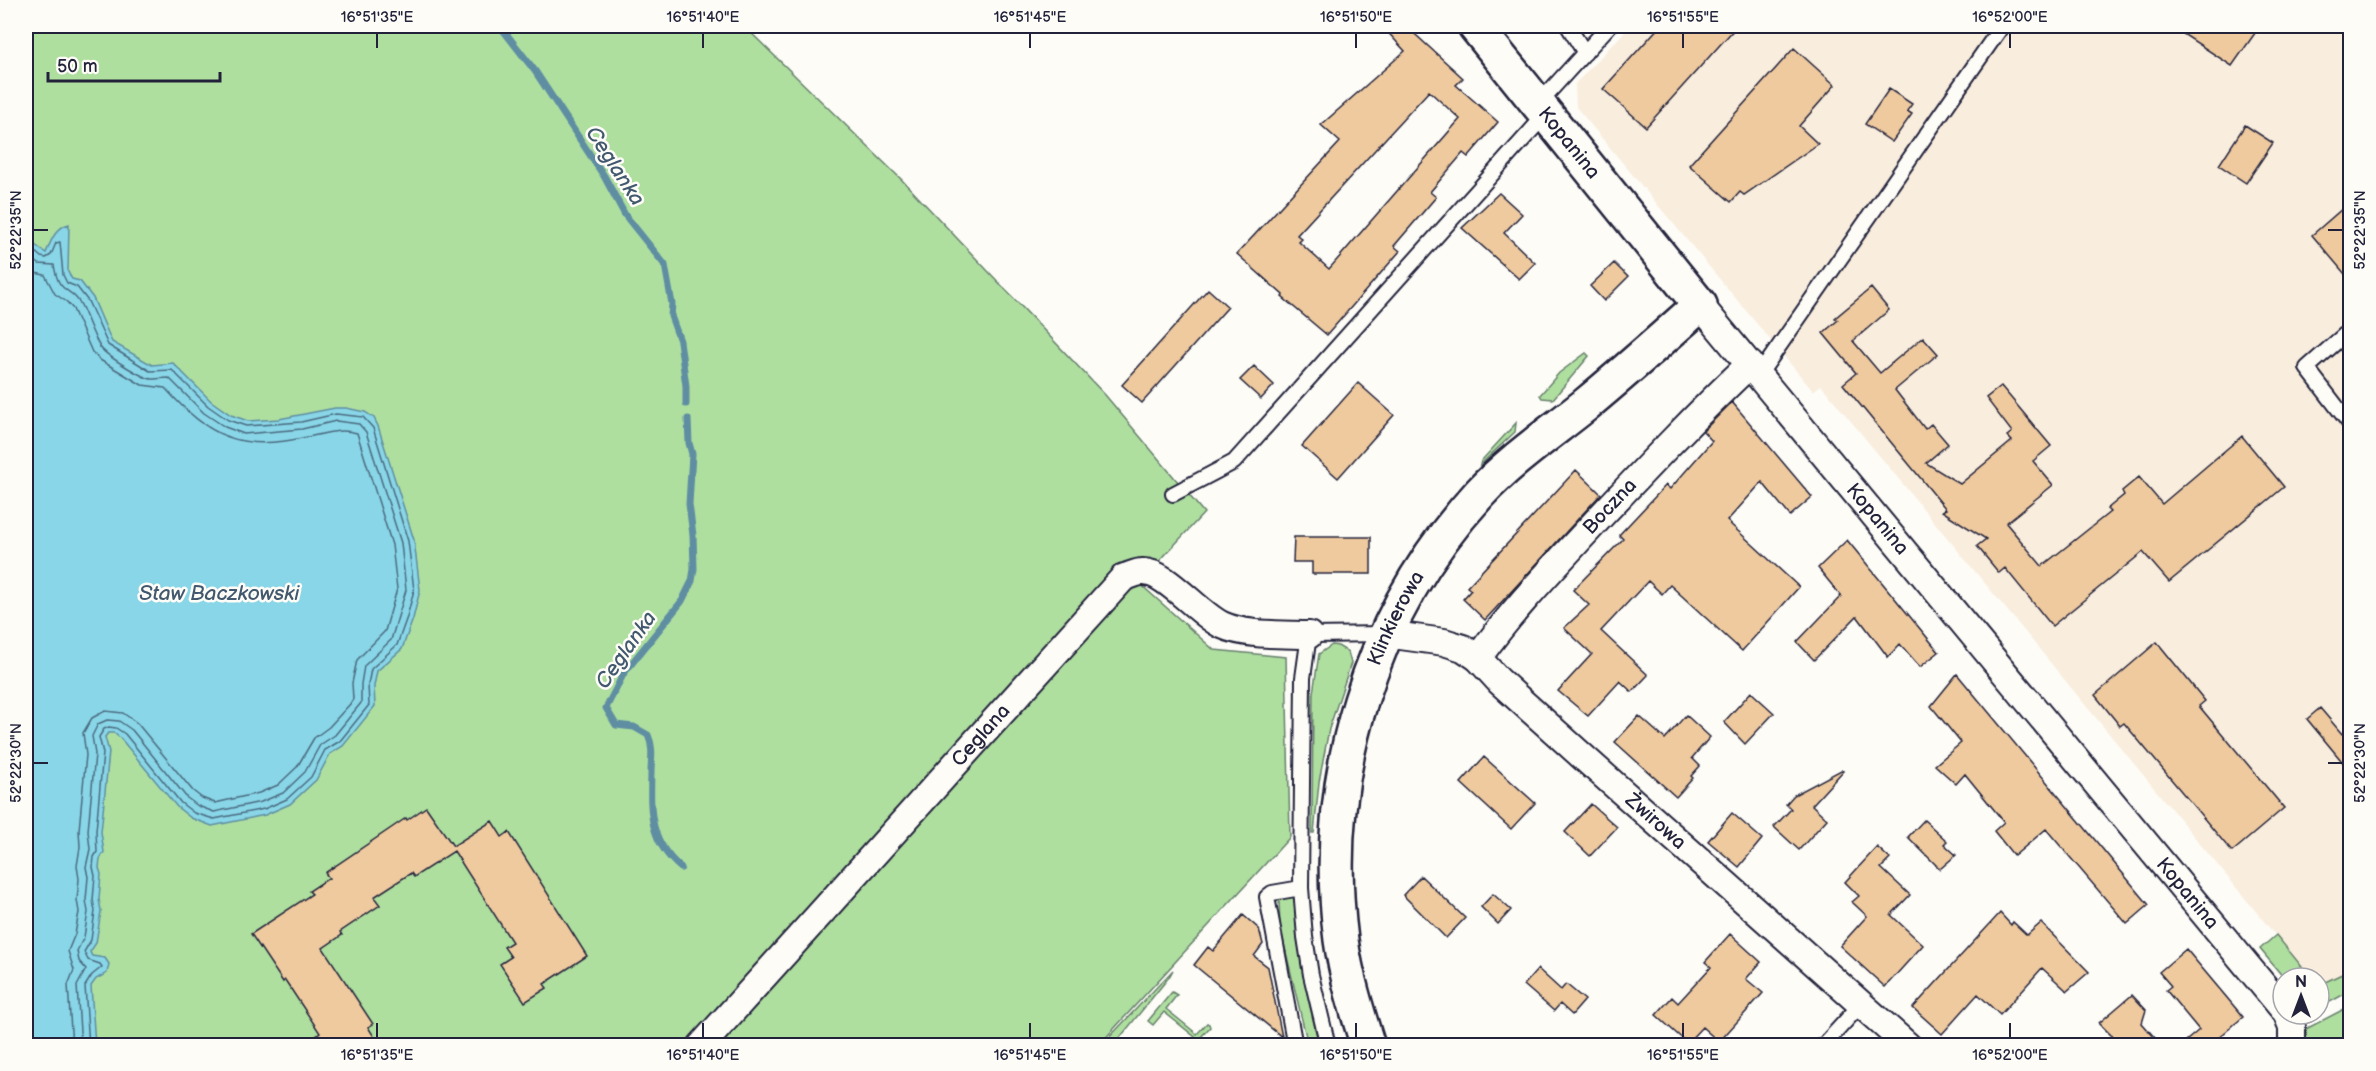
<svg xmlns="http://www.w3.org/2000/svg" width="2376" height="1071" viewBox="0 0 2376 1071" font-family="'Balsamiq Sans',sans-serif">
<rect width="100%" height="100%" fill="#fdfcf7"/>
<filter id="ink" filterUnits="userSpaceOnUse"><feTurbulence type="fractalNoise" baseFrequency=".0167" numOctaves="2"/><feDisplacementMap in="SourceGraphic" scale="12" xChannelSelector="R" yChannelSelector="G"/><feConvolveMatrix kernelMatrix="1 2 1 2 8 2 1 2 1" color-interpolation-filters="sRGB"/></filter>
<g filter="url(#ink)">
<path fill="#f9eddd" d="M1630 26H2350V970L2319 985V978H2311L1821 385 1813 391 1576 107 1575 84Z"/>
<path fill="#aedf9f" stroke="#68806d" stroke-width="1.5" d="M26 26H744L902 180 1106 396 1204 513 1139 583 1214 650 1286 657 1290 837 1099 1045H26Z
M1586 353 1589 356 1553 399 1542 398 1540 395 1559 373Z
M1516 423 1515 432 1480 465 1481 461Z
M1332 645 1338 646 1348 652 1351 663 1329 729 1319 782 1314 833H1312L1313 693 1319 654Z
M1291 896 1294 897 1306 988 1318 1041 1316 1045H1308L1280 927 1279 899Z
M2276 935 2311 978H2312H2284L2260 949Z
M1173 970 1169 977 1114 1045H1102Z
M2350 970V991L2319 1008V985Z
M1172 992 1177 995 1166 1009 1197 1034 1207 1023 1209 1024 1210 1027 1201 1037 1211 1045H1206L1199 1041 1195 1045H1189L1195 1037 1164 1012 1153 1025 1148 1021Z
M2350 1006V1039L2342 1045 2302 1046 2304 1030Z"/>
<path fill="#88d6e7" stroke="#5f8ea2" stroke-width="1.5" d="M69 224 68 272 72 279 80 281 93 298 112 342 152 365 173 363 211 401 231 415 248 421 279 419 335 408H346L365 412 374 418 378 426 414 540 420 590 413 619 402 649 377 671 374 686 375 706 343 746 330 754 316 780 290 804 265 815 212 826 191 818 177 807 121 739 114 733H108L105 737 109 752 101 832 104 852 100 859 99 868 101 874 99 899 101 911 96 943 90 952 92 956 105 958 109 964 107 973 96 979 91 986 95 1045H26V232L31 242 46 253C51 241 55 228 69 224Z"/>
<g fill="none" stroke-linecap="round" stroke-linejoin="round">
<path stroke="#4b6a80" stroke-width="1.5" d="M26 244 41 257 46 258 51 255 56 243 60 242 63 275 67 283 77 287 88 301 108 345 150 371 172 370 208 406 228 420 246 426 301 422 336 414 363 417 373 428 408 541 414 590 407 617 397 645 371 669 368 685 369 705 340 741 325 750 311 777 287 799 264 809 214 819 194 813 181 803 125 734 116 728 109 727 104 729 99 737 103 753 96 831 97 852 94 857 93 867 95 876 93 900 95 911 91 940 84 952 88 960 100 964 102 967 92 975 85 986 89 1046
M26 254 39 264 54 265C59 297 70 285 81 305 88 319 92 334 100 347 105 355 141 377 151 379 157 379 163 378 169 378L204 413 225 427 244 434 302 429 336 421 359 424 366 432 401 543 406 590 391 640 364 666 361 684V703L335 735 320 745 305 772 283 793 261 802 214 812 198 806 187 798 132 730 119 721 107 720 98 724 92 736 95 754 88 831 90 849 86 867 88 877 86 900 88 912 84 937 77 951 79 961 86 969 77 986 81 1046
M26 266 35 273 45 275 55 294 67 302 73 309 92 352 100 360 142 385 165 388C210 438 240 452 307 437 325 434 339 428 357 433L392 545 397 589 385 631 357 660 352 683 353 699 350 704 329 727 314 738 297 767 278 785 259 793 215 803 202 798 193 791 137 723 123 713 105 711 92 718 83 733 86 755 79 830 80 847 77 866 79 879 77 900 79 912 75 934 68 951 74 970 68 985 72 1046"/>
<path stroke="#5f8ea2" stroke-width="7" d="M500 26 535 71 604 176 625 215 665 265 672 304 671 316 680 341 686 386V404
M681 868C649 841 650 812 651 773 651 760 654 748 648 735L634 727 616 725 606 708 624 673 682 601 692 581 694 569 693 535 689 504 692 454 689 443 688 419"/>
</g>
<path fill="#efca9f" stroke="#22223b" stroke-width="1.5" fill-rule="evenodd" d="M1382 26H1406L1463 78 1456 85 1498 122 1468 157 1463 153 1430 192 1436 197 1394 246 1400 251 1327 335 1282 297 1283 295 1237 254 1340 142 1321 125 1405 51ZM1429 91 1460 119 1329 269 1299 242 1302 239 1297 235Z
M1660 26H1737L1646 127 1603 89Z
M2171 26H2260L2232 66Z
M1794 48 1835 85 1799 126 1818 144 1744 195 1740 192 1731 202 1689 165Z
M1889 89 1912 104 1907 111 1912 114 1892 142 1865 124Z
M2245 125 2273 143 2246 183 2219 165Z
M1499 193 1522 214 1504 233 1535 263 1519 279 1462 228Z
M2350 202V280L2312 235Z
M1614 263 1628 277 1604 301 1590 286Z
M1871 288 1889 310 1853 341 1880 373 1923 337 1938 354 1895 390 1925 429 1931 424 1948 444 1926 463 1960 484 2012 441 2007 436 2012 432 1986 398 2001 386 2051 446 2033 461 2053 485 2006 523 2042 566 2110 512 2107 509 2124 495 2122 491 2139 477 2162 504 2242 436 2284 487 2169 582 2143 552 2052 626 2005 568 1999 573 1977 546 1986 539 1942 511 1946 509 1843 384 1856 373 1823 333 1838 320 1835 318Z
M1208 289 1228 307 1142 403 1122 385Z
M1254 366 1274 385 1261 399 1240 380Z
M1358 383 1394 415 1338 478 1302 446Z
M1732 402 1812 497 1790 516 1762 482 1727 521 1799 587 1742 651 1670 585 1662 594 1648 581 1601 631 1648 675 1632 692 1620 681 1588 716 1558 691 1592 654 1564 628 1589 605 1573 590 1623 539 1619 535 1666 485 1670 489 1712 441 1703 431Z
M1576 470 1601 494 1485 620 1463 599 1471 590 1467 587Z
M1294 537H1371V574H1312V562H1293Z
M1847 540 1939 652 1920 667 1900 644 1888 657 1857 616 1814 660 1797 642 1841 596 1818 568Z
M2157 642 2205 701 2199 706 2284 808 2232 852 2124 723 2120 726 2095 695Z
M1957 674 2149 905 2127 924 2046 829 2014 856 1994 831 2004 822 1965 774 1956 784 1935 765 1961 743 1931 706Z
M1751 692 1774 713 1745 744 1724 722Z
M2320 708 2342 734 2350 727V771L2307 719Z
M1686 715 1710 737 1692 758 1700 766 1691 776 1693 778 1676 797 1615 742 1639 716 1665 739Z
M1484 757 1535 803 1511 829 1461 783Z
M1841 770 1843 771 1812 805 1827 819 1799 850 1774 827 1791 809 1786 804 1794 795Z
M1591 804 1617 827 1590 856 1565 832Z
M426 807 453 846 492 821 502 837 509 832 587 956 544 984 547 988 525 1002 500 964 511 957 504 947 512 942 454 851 414 877 411 873 374 897 380 905 340 932 342 935 323 948 373 1024 368 1027 380 1046H303L320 1033 285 980 283 982 251 934 312 894 309 891 329 878 325 873 406 818 407 820Z
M1732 813 1762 839 1739 867 1708 841Z
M1924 820 1947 841 1944 844 1956 855 1940 869 1908 837Z
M1877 847 1890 859 1881 868 1910 895 1891 915 1923 945 1885 987 1840 946 1867 916 1852 902 1859 896 1845 882Z
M1421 876 1465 918 1446 938 1403 895Z
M1493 894 1511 910 1498 924 1481 907Z
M2000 913 2011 925 2013 922 2027 935 2041 923 2089 972 2067 991 2042 968 2000 1015 1978 994 1942 1034 1913 1008Z
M1243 915 1259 929 1263 944 1254 956 1268 967 1282 1037 1194 965 1208 947 1213 951Z
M1730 934 1761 962 1746 979 1763 993 1719 1042 1702 1027 1687 1043 1656 1015 1672 997 1678 1003 1711 967 1705 962Z
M2186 949 2243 1017 2209 1046H2180L2199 1030 2166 990 2171 986 2159 972Z
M1538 969 1561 990 1566 984 1585 1000 1572 1015 1560 1004 1554 1011 1524 985Z
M2132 995 2146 1010 2142 1023 2162 1046H2122L2099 1023Z"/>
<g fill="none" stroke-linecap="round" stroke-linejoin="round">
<g stroke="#22223b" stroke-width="18">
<path id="lane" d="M1568 26 1585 53
M1538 104 1609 26
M2350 330 2307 368 2350 424
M1759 375 2002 26
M1173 494 1234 462 1546 114
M1295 1046 1267 897 1272 893 1301 888
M1328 1046 1311 975 1305 937 1301 888 1303 678 1309 635 1386 634
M1823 1046 1862 1003"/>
</g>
<g stroke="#22223b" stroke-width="30">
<g id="street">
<path id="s1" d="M1700 305 2283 1009"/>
<path id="s2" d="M1386 634 1444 642 1463 648 1478 658 1499 681 1582 756 1908 1046"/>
<path id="s3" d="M1478 658C1514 607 1558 563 1600 517 1649 465 1698 413 1750 364"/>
<path d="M2287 1014 2292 1027V1046"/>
<path id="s4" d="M701 1046 1124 577C1130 576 1136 572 1142 572 1165 570 1198 614 1222 625 1246 636 1283 634 1309 635"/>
</g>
</g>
<g stroke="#22223b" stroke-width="38">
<g id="secondary">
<path id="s5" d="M1368 1046C1357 1011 1346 976 1341 940 1320 778 1369 614 1480 493 1511 460 1549 434 1584 406 1624 373 1662 339 1700 305L1475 26"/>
</g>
</g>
<use href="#lane" stroke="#fdfcf7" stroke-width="14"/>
<use href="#street" stroke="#fdfcf7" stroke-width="26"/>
<use href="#secondary" stroke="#fdfcf7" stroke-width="33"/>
</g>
</g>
<path fill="none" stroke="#22223b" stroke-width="2" d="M377 33V48M703 33V48M1030 33V48M1356 33V48M1683 33V48M2010 33V48M33 230H48M2328 230H2343M33 763H48M2328 763H2343M377 1023V1038M703 1023V1038M1030 1023V1038M1356 1023V1038M1683 1023V1038M2010 1023V1038"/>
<g text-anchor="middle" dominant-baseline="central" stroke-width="5" stroke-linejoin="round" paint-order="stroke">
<g font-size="20" fill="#22223b" stroke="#fdfcf7">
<text transform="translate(1569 143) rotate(51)">Kopanina</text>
<text stroke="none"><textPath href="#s3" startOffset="201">Boczna</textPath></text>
<text stroke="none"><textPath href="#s1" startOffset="278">Kopanina</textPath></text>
<text stroke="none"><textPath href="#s5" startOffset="441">Klinkierowa</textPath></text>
<text stroke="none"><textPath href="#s4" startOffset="418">Ceglana</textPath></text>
<text stroke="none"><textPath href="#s2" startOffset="338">Żwirowa</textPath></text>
<text stroke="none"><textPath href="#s1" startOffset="764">Kopanina</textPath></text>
</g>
<g font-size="21" font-style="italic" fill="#41586f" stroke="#fdfcf7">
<text transform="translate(615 166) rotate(57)">Ceglanka</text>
<text x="219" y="593">Staw Baczkowski</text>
<text transform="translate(626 650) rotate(-55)">Ceglanka</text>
</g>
</g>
<rect width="2376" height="1071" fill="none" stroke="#fdfcf7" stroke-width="66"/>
<g transform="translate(2301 996)"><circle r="28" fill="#fdfcf7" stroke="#a5a5ac" stroke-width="1.5"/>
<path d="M0-4.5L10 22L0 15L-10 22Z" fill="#22223b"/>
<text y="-9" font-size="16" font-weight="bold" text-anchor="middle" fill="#22223b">N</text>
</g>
<path d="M48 72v9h172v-9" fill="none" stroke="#22223b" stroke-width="3"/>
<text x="57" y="72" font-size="18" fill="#22223b" stroke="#fdfcf7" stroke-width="4.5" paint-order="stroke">50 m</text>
<rect x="33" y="33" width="2310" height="1005" fill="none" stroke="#22223b" stroke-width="2"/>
<g font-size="15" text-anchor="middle" fill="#22223b">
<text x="377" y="22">16°51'35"E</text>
<text x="703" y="22">16°51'40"E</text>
<text x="1030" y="22">16°51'45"E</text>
<text x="1356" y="22">16°51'50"E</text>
<text x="1683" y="22">16°51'55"E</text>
<text x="2010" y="22">16°52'00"E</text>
<text transform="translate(16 230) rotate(-90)" y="5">52°22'35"N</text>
<text transform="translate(2360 230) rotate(-90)" y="5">52°22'35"N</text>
<text transform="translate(16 763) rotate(-90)" y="5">52°22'30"N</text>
<text transform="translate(2360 763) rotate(-90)" y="5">52°22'30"N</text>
<text x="377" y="1060">16°51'35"E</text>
<text x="703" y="1060">16°51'40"E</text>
<text x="1030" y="1060">16°51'45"E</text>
<text x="1356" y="1060">16°51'50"E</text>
<text x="1683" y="1060">16°51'55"E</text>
<text x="2010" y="1060">16°52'00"E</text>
</g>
</svg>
